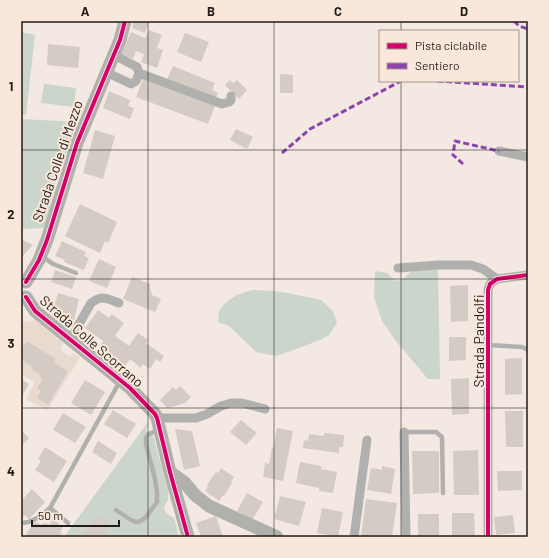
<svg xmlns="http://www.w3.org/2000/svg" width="549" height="558" viewBox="0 0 549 558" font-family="Barlow,sans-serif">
<rect width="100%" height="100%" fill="#f3e8e2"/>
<path fill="#e9dacf" d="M36 320 63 343 60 350 70 357 73 353 80 358 47 410 26 399 35 382 21 374V327L23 322Z"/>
<path fill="#cbd5cb" d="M21 32 35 35 26 115H21Z
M44 84 76 88 74 107 41 103Z
M21 119 77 122 58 177 53 178 52 182 55 183 57 187 44 228 21 229Z
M438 269 440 379H428L395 340 382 321 374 297 375 271 387 273 392 278 397 281 404 278 412 271Z
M252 290 272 291 288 293 321 300 333 311 337 323 329 335 320 340 291 351 276 356 256 352 229 326 218 322 219 311 226 302 237 295Z
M148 422 146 431 151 435H153L168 491V500L164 507 166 513 174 518 179 537H64Z"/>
<path fill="#d5cbc5" d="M134 21H149L145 33 132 28Z
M149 30 162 35 157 48 163 50 157 68 141 62 144 54 136 51 133 59 121 54 131 32 145 38Z
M185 33 209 42 201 62 177 52Z
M48 44 80 47 78 68 47 65Z
M173 66 215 83 212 90 218 93 216 99 167 80Z
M280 74 293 75V93H280Z
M143 79 215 106 208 124 136 97Z
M230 80 233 83 237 80 247 90 239 99 225 85Z
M109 91 130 100 128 106 134 108 130 119 103 108Z
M236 129 253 137 247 149 230 140Z
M95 130 115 136 103 179 83 173Z
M80 204 117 222 108 243 105 241 100 253 65 236Z
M21 239 33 245 21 258Z
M62 241 86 252 84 256 89 258 84 270 64 262 65 260 55 256Z
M99 259 116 267 107 288 89 281Z
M55 270 76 277 72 289 51 282Z
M132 277 150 284V288L152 295 161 299 155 312 123 299Z
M468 285V321L451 322 450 286Z
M58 293 79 299 74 320 52 313Z
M98 310 109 318 112 314 124 323 115 336 129 346 138 333 148 340 146 343 164 356 160 362 156 359 150 369 143 364 141 368 130 359 125 366 99 347 103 341 85 328Z
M449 337H466V360L449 361Z
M27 341 56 359 54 363 68 371 48 405 37 398 41 390 37 388 42 380 40 375 32 370 33 367 21 359V344L24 346Z
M522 358V394L505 395V359Z
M469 378V414L452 415 451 379Z
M21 379 29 384 21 398Z
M85 380 105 392 91 415 71 403Z
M180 386 191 397 185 403 167 408 160 400 173 387 176 390Z
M113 410 136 424 127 438 104 424Z
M505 411H523V447H506Z
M63 413 86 427 75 443 53 430Z
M241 420 257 433 246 445 230 432Z
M277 428 293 431 283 481 263 477 265 463 269 464 272 448H273Z
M175 429 192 431 200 466 184 470Z
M21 430 29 438 21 446Z
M324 433 344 435 343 447H339V453L303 448 304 440 308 441 309 434 324 436Z
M98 441 117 453 111 464 92 452Z
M45 447 67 461 54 482 35 470 41 461 38 459Z
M478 450 479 495H454L453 451Z
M412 451H439V493L413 494Z
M300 462 321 466V469L337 472 333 493 319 491V488L296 483Z
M382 466 395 469 391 494 367 490 371 468 382 470Z
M221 468 234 477 231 482 232 483 224 496 223 495 219 501 205 491 208 486 207 485 216 472 218 473Z
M497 471H522V490L498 491Z
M32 489 45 502 29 519 25 515 21 519V501Z
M247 493 263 502 253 519 237 511Z
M280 496 306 502 299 526 274 519Z
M366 499 397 503 392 537H361Z
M322 508 343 512 338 537 317 533Z
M452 513H474L475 537H452Z
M418 514H439V535H431V537H418Z
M513 515 515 533 496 535 494 517Z
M99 516 111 526 102 537H81Z
M216 516 223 537H201L196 523Z
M53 519 63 527 60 532 62 533 59 537H31L26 534 35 521 41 525 42 524 46 523 49 525Z"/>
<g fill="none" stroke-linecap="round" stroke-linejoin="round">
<path stroke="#b0b1ae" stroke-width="4.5" d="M42 256 53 264 76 273
M488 345 522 347 528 350
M404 432H436L442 437 443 493
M50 508 68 523
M116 510 131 520 136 522 141 521 146 517 157 502V493L155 479 146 444V437L149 434 158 430
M21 523C33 523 41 515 50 508L120 381"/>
<path stroke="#b0b1ae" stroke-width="9" d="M106 72 131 84 136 81 139 73 137 67 114 55
M139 73 222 104 229 102 231 100V96
M499 151 528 157
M398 268 438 265H471L483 269 497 279
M70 340 91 303C103 294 107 299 119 303
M157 418H196L207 414 221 406 231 403H242L265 409
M404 432 406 537
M354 537 367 440
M488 537V290L490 284 497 279 528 275"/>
<path stroke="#b0b0ac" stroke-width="13" d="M26 282 39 260 47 240 77 143 120 40 125 21
M26 297 35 311 130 388 155 414 157 418 170 472 188 537
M170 472 184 482 195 495 209 506 277 537"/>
<path stroke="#8e44ad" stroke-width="3" stroke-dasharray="6 3" stroke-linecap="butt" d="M514 21 519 26 528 29
M437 81 528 87
M282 153 310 129 401 81
M463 164 453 155 455 141 499 151"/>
<g stroke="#f9e7dc" stroke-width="6">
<path id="cycleway" d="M26 282 39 260 47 240 77 143 120 40 125 21
M26 297 35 311 130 388 155 414 157 418 170 472 188 537
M488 537V290L490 284 497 279 528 275"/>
</g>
<use href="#cycleway" stroke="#d6006c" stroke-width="4"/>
</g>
<path fill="none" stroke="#221c18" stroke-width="1" stroke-opacity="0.55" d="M148 21V537M274 21V537M401 21V31M401 81V537M21 150H528M21 279H528M21 408H528"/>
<g text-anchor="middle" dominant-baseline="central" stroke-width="4" stroke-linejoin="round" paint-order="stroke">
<g font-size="14" fill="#221c18" stroke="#f9e7dc">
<text transform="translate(57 161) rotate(-71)">Strada Colle di Mezzo</text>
<text transform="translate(92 341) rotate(41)">Strada Colle Scorrano</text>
<text transform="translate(478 341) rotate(-90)">Strada Pandolfi</text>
</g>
</g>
<rect width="549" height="558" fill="none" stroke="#f9e7dc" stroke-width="44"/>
<rect x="379" y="30" width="140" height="52" fill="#f9e7dc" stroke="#a3968e"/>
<rect x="387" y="43" width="20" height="6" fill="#d6006c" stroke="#a3968e"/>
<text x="415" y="50" font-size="12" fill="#221c18">Pista ciclabile</text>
<rect x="387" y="63" width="20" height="6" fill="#8e44ad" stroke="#a3968e"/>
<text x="415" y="70" font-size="12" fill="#221c18">Sentiero</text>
<path d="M32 520v6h87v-6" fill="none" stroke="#221c18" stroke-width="2"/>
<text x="38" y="520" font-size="12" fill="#221c18" stroke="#f9e7dc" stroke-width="3" paint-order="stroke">50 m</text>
<rect x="22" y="22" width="505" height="514" fill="none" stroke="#221c18" stroke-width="1.5"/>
<g font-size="13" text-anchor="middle" font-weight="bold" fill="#221c18">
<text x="85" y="16">A</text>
<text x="211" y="16">B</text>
<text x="338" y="16">C</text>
<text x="464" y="16">D</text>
<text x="11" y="91">1</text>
<text x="11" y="219">2</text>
<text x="11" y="348">3</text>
<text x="11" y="476">4</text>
</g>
</svg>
